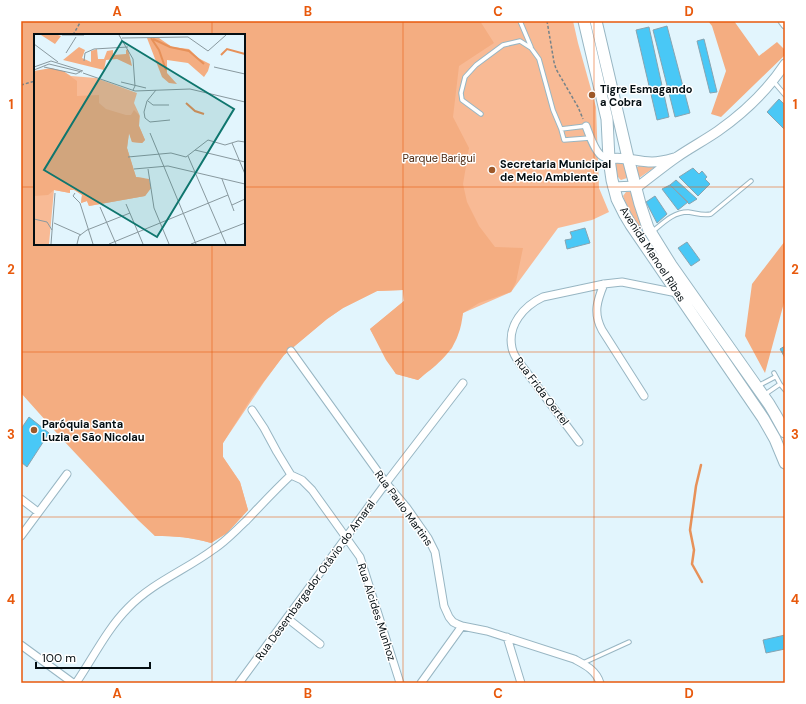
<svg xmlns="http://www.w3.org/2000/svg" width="806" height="704" viewBox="0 0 806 704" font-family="'DM Sans',sans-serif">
<rect width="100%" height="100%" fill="#e2f5fd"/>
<path fill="#f8ba95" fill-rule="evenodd" d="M21 21H573L578 43 596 107 599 188 609 212 592 220 558 228 511 292 463 313 452 348 418 380 396 374 370 329 404 301 403 290 377 291 343 308 327 319 284 355 264 382 223 443V457L240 482 248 510 227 533 211 543C191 537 175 536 155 536L21 391ZM35 35H244V244H35Z
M615 162H624L627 175V178L621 180C616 176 613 168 615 162Z
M639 166 655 167 639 178H638L635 168Z
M626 192H632L645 230 641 233 626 205 623 196Z
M711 329 749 385 747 386 708 330Z
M755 394 772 418 781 436H778L754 395Z"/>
<path fill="#f4ad81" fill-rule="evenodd" d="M21 21H480L494 43 459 66 453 117 469 148 463 184 467 202 479 226 495 247 523 248 516 282 511 292 479 303 463 313C462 320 461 328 458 335 451 355 435 366 418 380L396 374 386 360 370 329 404 301 403 290 377 291 343 308 327 319 284 355 252 397 223 443V457L240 482 248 510 227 533 211 543C191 537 175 536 155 536L138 520 63 440 21 393ZM35 35H244V244H35Z
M708 21H734L759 56 777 42 785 50V55L721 117 711 114 726 71 712 26Z
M785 241V299L765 373 745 336 752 284Z"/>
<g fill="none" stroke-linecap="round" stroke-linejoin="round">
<path stroke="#e79159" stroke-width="2.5" d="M701 465 696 486 690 530 694 550 692 564 702 582"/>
</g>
<path fill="#49c8f6" stroke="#87a4b1" d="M667 26 690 113 675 117 653 30Z
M649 27 669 117 657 120 636 30Z
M704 39 717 92 710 93 697 41Z
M779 99 785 105V130L767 112Z
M693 168 699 174 702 171 707 177 705 179 710 184 698 196 679 177Z
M676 180 697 199 689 204 670 185Z
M670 185 688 202 678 210 662 189Z
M655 196 667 214 657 223 646 202Z
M585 228 590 243 567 249 565 240 571 239 572 237 570 232Z
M687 242 700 260 691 266 678 248Z
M785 346V358L780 349Z
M29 417 49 433 27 467 21 462V429Z
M785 635V649L766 653 763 640Z"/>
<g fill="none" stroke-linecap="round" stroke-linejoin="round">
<g stroke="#98b6c3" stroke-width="5.5">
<path id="service" d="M520 21 531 47
M774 82 785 95
M481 114 462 100 461 93 465 77 476 65 503 45 520 41 531 48 539 59 553 110 561 129 564 140 590 138
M561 129 586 126
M652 232C663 223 673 212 688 212 696 213 703 216 711 214L751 181
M774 373 780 384
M758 386 775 377
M764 395 780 384 785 390
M583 663 629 642"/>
</g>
<g stroke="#98b6c3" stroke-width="9">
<path id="minor" d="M782 21 785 25
M586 126C589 134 595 152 602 156 603 157 607 158 609 159
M604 284C597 301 593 313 602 330L644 396
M291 351 386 483 407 508 428 538 435 552 444 606 449 617 453 622 457 624 462 626 487 631 574 659C585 665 596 670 600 683
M252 410 264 428 277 452 291 475 302 480 312 490 360 557 400 683
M579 442 519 362C516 358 513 353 512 348 507 325 524 306 543 297L604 284 622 282 677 293
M21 499 38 512
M21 536 67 474
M287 618 320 644
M507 637 521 683
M21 645 73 683
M76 683C93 658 107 629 128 608 153 582 186 570 214 549 226 541 235 531 246 521 261 505 275 490 291 475
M239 683 386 483 463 383
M421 683 462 626"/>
</g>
<g stroke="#98b6c3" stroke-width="11">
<path id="tertiary" d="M609 159C625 156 636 162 652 162 660 162 667 160 674 158
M613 187 636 186 640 185C652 176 664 166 677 157 690 148 705 140 718 131 745 112 767 91 785 64"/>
</g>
<g stroke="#98b6c3" stroke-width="13">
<path id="primary" d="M584 21 607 119 609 159 612 180 617 199 625 215 631 225 763 418 775 439 785 463
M596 21 628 158 640 204 648 228 671 265 769 404 775 414 785 432"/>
</g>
<path stroke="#758389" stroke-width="1.5" stroke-dasharray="3 2" stroke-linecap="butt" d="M547 21 554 62 556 69 578 107 583 119
M73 35 81 21
M21 85 35 81"/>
<use href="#service" stroke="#fff" stroke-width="3.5"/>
<use href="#minor" stroke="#fff" stroke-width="7"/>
<use href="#tertiary" stroke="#fff" stroke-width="9"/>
<use href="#primary" stroke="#fff" stroke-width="11"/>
</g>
<path fill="none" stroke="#e8590c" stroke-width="1" stroke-opacity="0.55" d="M212 21V35M403 21V683M594 21V683M21 187H35M244 187H785M212 244V683M21 352H785M21 517H785"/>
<g fill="#9d592a" stroke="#fff" stroke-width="1.5">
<circle cx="592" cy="95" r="4"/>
<circle cx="492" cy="170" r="4"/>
<circle cx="34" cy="430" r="4"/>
</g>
<g text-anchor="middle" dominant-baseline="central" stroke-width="3" stroke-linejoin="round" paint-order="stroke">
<g font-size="11" font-weight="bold" fill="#040e12" stroke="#fff" text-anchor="start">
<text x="600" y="89">Tigre Esmagando<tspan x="600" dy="13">a Cobra</tspan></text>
<text x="500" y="164">Secretaria Municipal<tspan x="500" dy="13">de Meio Ambiente</tspan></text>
<text x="42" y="424">Paróquia Santa<tspan x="42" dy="13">Luzia e São Nicolau</tspan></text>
</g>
<g font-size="11" fill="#4d2a12" stroke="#fff">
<text x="439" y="158">Parque Barigui</text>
</g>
<g font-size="11" fill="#040e12" stroke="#fff">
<text transform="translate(653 254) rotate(57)">Avenida Manoel Ribas</text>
<text transform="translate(542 391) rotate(53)">Rua Frida Oertel</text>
<text transform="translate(404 508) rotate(54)">Rua Paulo Martins</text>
<text transform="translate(315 580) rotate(-54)">Rua Desembargador Otávio do Amaral</text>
<text transform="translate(377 612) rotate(72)">Rua Alcides Munhoz</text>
</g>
</g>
<g transform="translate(34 34)">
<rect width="211" height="211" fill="#e2f5fd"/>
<path d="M0 37H29L37 42 62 44 103 59 100 69 106 82 105 92 111 106 108 109 98 108 95 99 93 114 102 143 110 144 117 154 111 162 55 172 53 167 47 169 48 161 41 156H36V159L20 156 15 210H0Z" fill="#f8ba95"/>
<path d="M7 1H24L27 2 21 10ZM113 4H125L138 13 155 15 164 24 176 30 174 37 170 43 154 29 133 26V39L143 50 135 49 128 43ZM45 13 51 16 48 24 57 28V17L63 15 64 25H70L73 17 79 16V21L92 20V16L94 15 98 32 83 25 72 26 70 36 29 26ZM17 34 29 37 43 47V62L65 61V69L72 75 92 81H97L100 76 105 81V92L111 106 108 109 98 108 95 99 93 114 102 143 115 145 117 154 111 162 55 172 53 167 47 169 48 161 40 156H36V159L20 156 14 161 0 162V37Z" fill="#f4ad81"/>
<path fill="none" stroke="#e79159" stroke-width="2" d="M117 4 125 16 132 36M119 5 136 13 155 17 170 30M187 21 193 15 211 20M152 69 161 77 170 80"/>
<path fill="none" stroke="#89999f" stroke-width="1" d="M28 1H50M85 1 99 25 101 52 99 56M88 4 154 3 174 17 192 1M0 10 24 28M32 19 42 3M50 27 51 19 60 15 94 13M0 33 17 27 49 37M10 33 42 40 46 38M180 33 211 40M0 36 15 30 48 38M49 39 101 57 156 55 211 68M87 48 112 54M122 56 113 67 110 78 111 84 116 88 136 86M114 67 119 71H135M116 99 162 210M198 109 211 140M161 116 211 128M154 122 192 210M94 123 137 119 152 123 174 106 191 111 204 107 211 108M100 135 134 132 211 150M114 135 120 174 135 210M188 145 200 177M41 159 39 162 46 169 59 210M92 170 109 210M198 171 211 165M66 173 82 210M0 185 13 188 18 196M20 189 47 201M17 210 21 159M43 210 45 202 53 196 96 179M75 210 194 161M157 210 211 189"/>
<path fill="#0f766e" fill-opacity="0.15" stroke="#0f766e" stroke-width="2" d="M88 7 200 75 123 203 10 136Z"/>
<rect width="211" height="211" fill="none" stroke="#040e12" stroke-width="2"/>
</g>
<rect width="806" height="704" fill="none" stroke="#ffffff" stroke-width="44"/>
<path d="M36 662v6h114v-6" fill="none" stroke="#040e12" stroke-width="2"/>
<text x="42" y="662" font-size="12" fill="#040e12" stroke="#ffffff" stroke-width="3" paint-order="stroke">100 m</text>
<rect x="22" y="22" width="762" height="660" fill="none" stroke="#e8590c" stroke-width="1.5"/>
<g font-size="13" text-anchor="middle" font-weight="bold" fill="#e8590c">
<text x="117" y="16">A</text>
<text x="308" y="16">B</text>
<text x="498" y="16">C</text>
<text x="689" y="16">D</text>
<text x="11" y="109">1</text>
<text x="795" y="109">1</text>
<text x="11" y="274">2</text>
<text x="795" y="274">2</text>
<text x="11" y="439">3</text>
<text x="795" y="439">3</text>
<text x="11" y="604">4</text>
<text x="795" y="604">4</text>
<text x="117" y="698">A</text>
<text x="308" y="698">B</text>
<text x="498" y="698">C</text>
<text x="689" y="698">D</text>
</g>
</svg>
